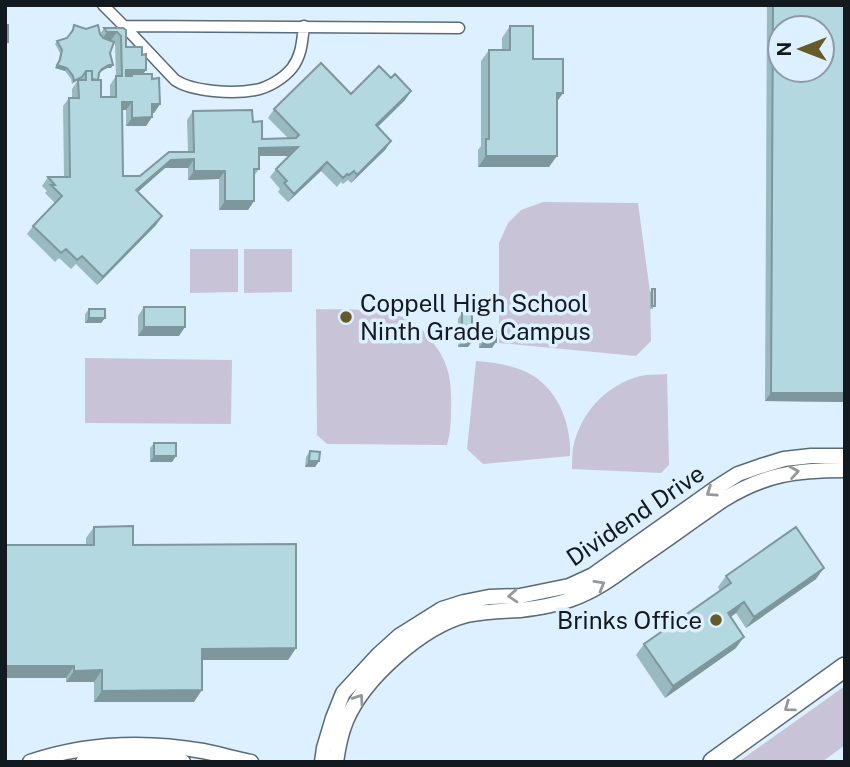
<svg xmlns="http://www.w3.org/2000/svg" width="850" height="767" viewBox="0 0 850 767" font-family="'Public Sans',sans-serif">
<rect width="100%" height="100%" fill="#ddf0ff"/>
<path fill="#c9c3d8" d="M543 202 638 203 650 292 651 341 636 356 499 343V243L508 223 521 210Z
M190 249H238V292L190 293Z
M244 249H292V292L244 293Z
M316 309C345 310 375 307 403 317 413 320 422 328 428 337 450 361 452 381 451 412 451 424 450 434 447 445L327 444 317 435Z
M85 358 232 360 231 424 85 423Z
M476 361C491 362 505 364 519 369 555 381 572 421 570 456L483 464 467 449Z
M667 374 669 465 661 473 572 469C572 462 572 455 573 448 580 413 606 385 640 376 649 374 659 375 667 374Z
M845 686V745L822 762H738Z"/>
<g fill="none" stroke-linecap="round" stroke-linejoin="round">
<g stroke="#5a6a77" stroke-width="13">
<path id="street" d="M103 5 124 26 175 80C193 92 234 94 255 90 268 88 284 78 292 68 302 55 302 41 304 26
M124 26 459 28"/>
</g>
<g stroke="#5a6a77" stroke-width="17">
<path id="secondary" d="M30 762C86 743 145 741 203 751 219 754 235 759 251 762
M83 762C117 758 149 757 183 762
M322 762 324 748 333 718 343 693 378 655 399 636 442 609 464 602 489 597 520 596 569 586 593 575 716 488 738 474 761 466 784 459 811 456H845
M336 762C338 748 341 733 346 721 364 678 423 626 467 615 485 611 502 611 520 610 537 608 556 605 572 599 598 590 619 573 640 558 668 539 695 519 723 500 765 474 796 470 845 470"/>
</g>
<g stroke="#5a6a77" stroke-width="22">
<path id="highway" d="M713 762 845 667"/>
</g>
<use href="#street" stroke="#fff" stroke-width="10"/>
<use href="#secondary" stroke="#fff" stroke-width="14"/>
<use href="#highway" stroke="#fff" stroke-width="19"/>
</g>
<path fill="#9abac1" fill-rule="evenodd" d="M767 5H845V402L765 401Z
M74 25 100 34 104 28H123L126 47 142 55 146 70 143 74 152 79 160 104 154 113H152V117L146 126H126V110H122L123 176H140L188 152 187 120 193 111 253 122 262 139 288 138 268 118 274 109 351 94 391 78 411 91 405 100 378 127 391 141 385 150 351 183 348 180 343 184 341 182 337 187 321 171 288 202 278 192 280 189 270 177 276 169 289 156H259V169L254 176V201L248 210H219V179L188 180V168H165L137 192 162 216 156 225 97 285 76 264 71 269 59 258 55 262 27 234 33 226 55 203 45 193 47 191 42 186 48 177H64L63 106 69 98H72V89L78 80 72 84 71 79 65 71 55 68 58 63 60 53 55 44 57 41 67 38 71 32ZM114 43 115 44 116 76 110 85V97H101L98 80 100 72 107 68H111L110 53Z
M510 26 533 59 563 93 557 102 549 167H478V150L481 146V61L489 50H502V38Z
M652 289 653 309H650V292Z
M144 307 179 336H138V316Z
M89 309 105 318 101 323H85V314Z
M462 313 468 347H458V319Z
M483 331 492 348H479V337Z
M154 443 176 456 172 462H150V448Z
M310 451 319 461 315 467H305L306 457Z
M94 527 133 545 296 648 288 660H202L194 702H94V682H66V678L86 545V538Z
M726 576 816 579 746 628 736 613 730 617 736 648 665 698 636 655 644 644 720 591 718 587Z"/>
<path fill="#7d979d" d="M107 32H117L111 40 101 41Z
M57 65 67 68 65 71 55 68Z
M109 65H113L111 68H107L100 72 102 69Z
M126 70H146L140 78 132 74 129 78 120 79Z
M411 91 405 100 370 134 376 125Z
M557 93H563L555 104Z
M122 102H132L126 110H116Z
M152 104H160L154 113H146Z
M152 117 146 126H126L132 118Z
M391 141 385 150 351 183 357 175Z
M298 147 292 156H253L259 148Z
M486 156H557L549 167H478Z
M194 159 188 168H165L130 199 136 190 171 160Z
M327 162 321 171 288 202 294 194Z
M194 171H225L219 179 188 180Z
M225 201H254L248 210H219Z
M162 216 156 225 97 285 103 277Z
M89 318H105L101 323H85Z
M144 327H185L179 336H138Z
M462 342H472L468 347H458Z
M483 342H496L492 348H479Z
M771 393H845V402L765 401Z
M154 456H176L172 462H150Z
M309 461H319L315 467H305Z
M824 568 816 579 746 628 754 617Z
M744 602 736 613 720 625 728 613Z
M744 637 736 648 665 698 673 686Z
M296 648 288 660H194L202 649Z
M5 666H74L66 678H5Z
M102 670 94 682H66L74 671Z
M202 690 194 702H94L102 691Z"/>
<path fill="#b3d8e0" stroke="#7d979d" stroke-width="2" fill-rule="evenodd" d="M773 5H845V393H771ZM780 28H822V70H780Z
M5 25H8V42H5Z
M74 25 86 29 98 25 100 34 103 38 114 42 110 53 113 65H109L102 69 99 73 98 80 92 79V71H86L82 77 74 81 73 76 67 68 57 65 60 60 62 50 57 41 67 38 73 30Z
M510 26H533V59H563V93H557V156H486V139H489V50H510Z
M104 28H123L126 30V47H142V55L146 54V70H126V76H132V74H152V79L159 78 160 104H152V117L132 118V102H122L123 176H140L169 152H194L193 111 252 110 253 122 262 121V139L296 138 299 135 274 109 321 63 351 94 379 66 391 78 395 74 411 91 376 125 391 141 357 175 354 171 349 175 347 174 343 178 327 162 294 194 284 183 287 181 276 169 298 147 259 148V169H254V201H225V171H194V159L171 160 136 190 162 216 103 277 82 256 77 260 66 249 61 253 33 226 62 196 51 185H55L48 177H70L69 98H79L78 80H86V71H92V80H101V97H116V76H122L121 36 117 32H107Z
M652 289H655V306H652Z
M144 307H185V327H144Z
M89 309H105V318H89Z
M462 313H472V342H462Z
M483 331H496V342H483Z
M154 443H176V456H154Z
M310 451 320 452 319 461H309Z
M133 526V545L296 544V648L202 649V690L102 691V670L74 671V666H5V545H94V527Z
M796 527 824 568 754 617 744 602 728 613 744 637 673 686 644 644 731 583 726 576Z"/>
<defs><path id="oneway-chevron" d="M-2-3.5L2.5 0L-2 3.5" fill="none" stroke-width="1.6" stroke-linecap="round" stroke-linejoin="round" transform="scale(1.75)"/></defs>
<g stroke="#95989a">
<use href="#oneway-chevron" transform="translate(794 472) rotate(-9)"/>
<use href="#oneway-chevron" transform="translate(711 492) rotate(146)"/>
<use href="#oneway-chevron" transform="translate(600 585) rotate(-30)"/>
<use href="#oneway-chevron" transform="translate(513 596) rotate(176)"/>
<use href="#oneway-chevron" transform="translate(359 699) rotate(-55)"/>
<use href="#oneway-chevron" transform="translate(789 707) rotate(144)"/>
</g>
<g fill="#665b28" stroke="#ddf0ff" stroke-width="2.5">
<circle cx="346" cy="317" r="7"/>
<circle cx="716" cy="620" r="7"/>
</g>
<g text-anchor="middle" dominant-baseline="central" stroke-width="7" stroke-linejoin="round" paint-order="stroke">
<g font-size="24" fill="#131a1f" stroke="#ddf0ff" text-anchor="start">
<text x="360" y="303">Coppell High School<tspan x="360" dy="28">Ninth Grade Campus</tspan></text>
<text x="702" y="620" text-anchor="end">Brinks Office</text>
</g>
<g font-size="24" fill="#131a1f" stroke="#ddf0ff">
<text transform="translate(635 515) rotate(-34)">Dividend Drive</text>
</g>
</g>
<rect width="850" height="767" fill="none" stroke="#131a1f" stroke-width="14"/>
<g transform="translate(801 49) rotate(270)"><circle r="33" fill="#ddf0ff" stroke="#8c9aa5" stroke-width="2"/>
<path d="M0-5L12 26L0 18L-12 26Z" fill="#665b28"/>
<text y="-10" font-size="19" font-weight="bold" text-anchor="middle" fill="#131a1f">N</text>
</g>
</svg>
